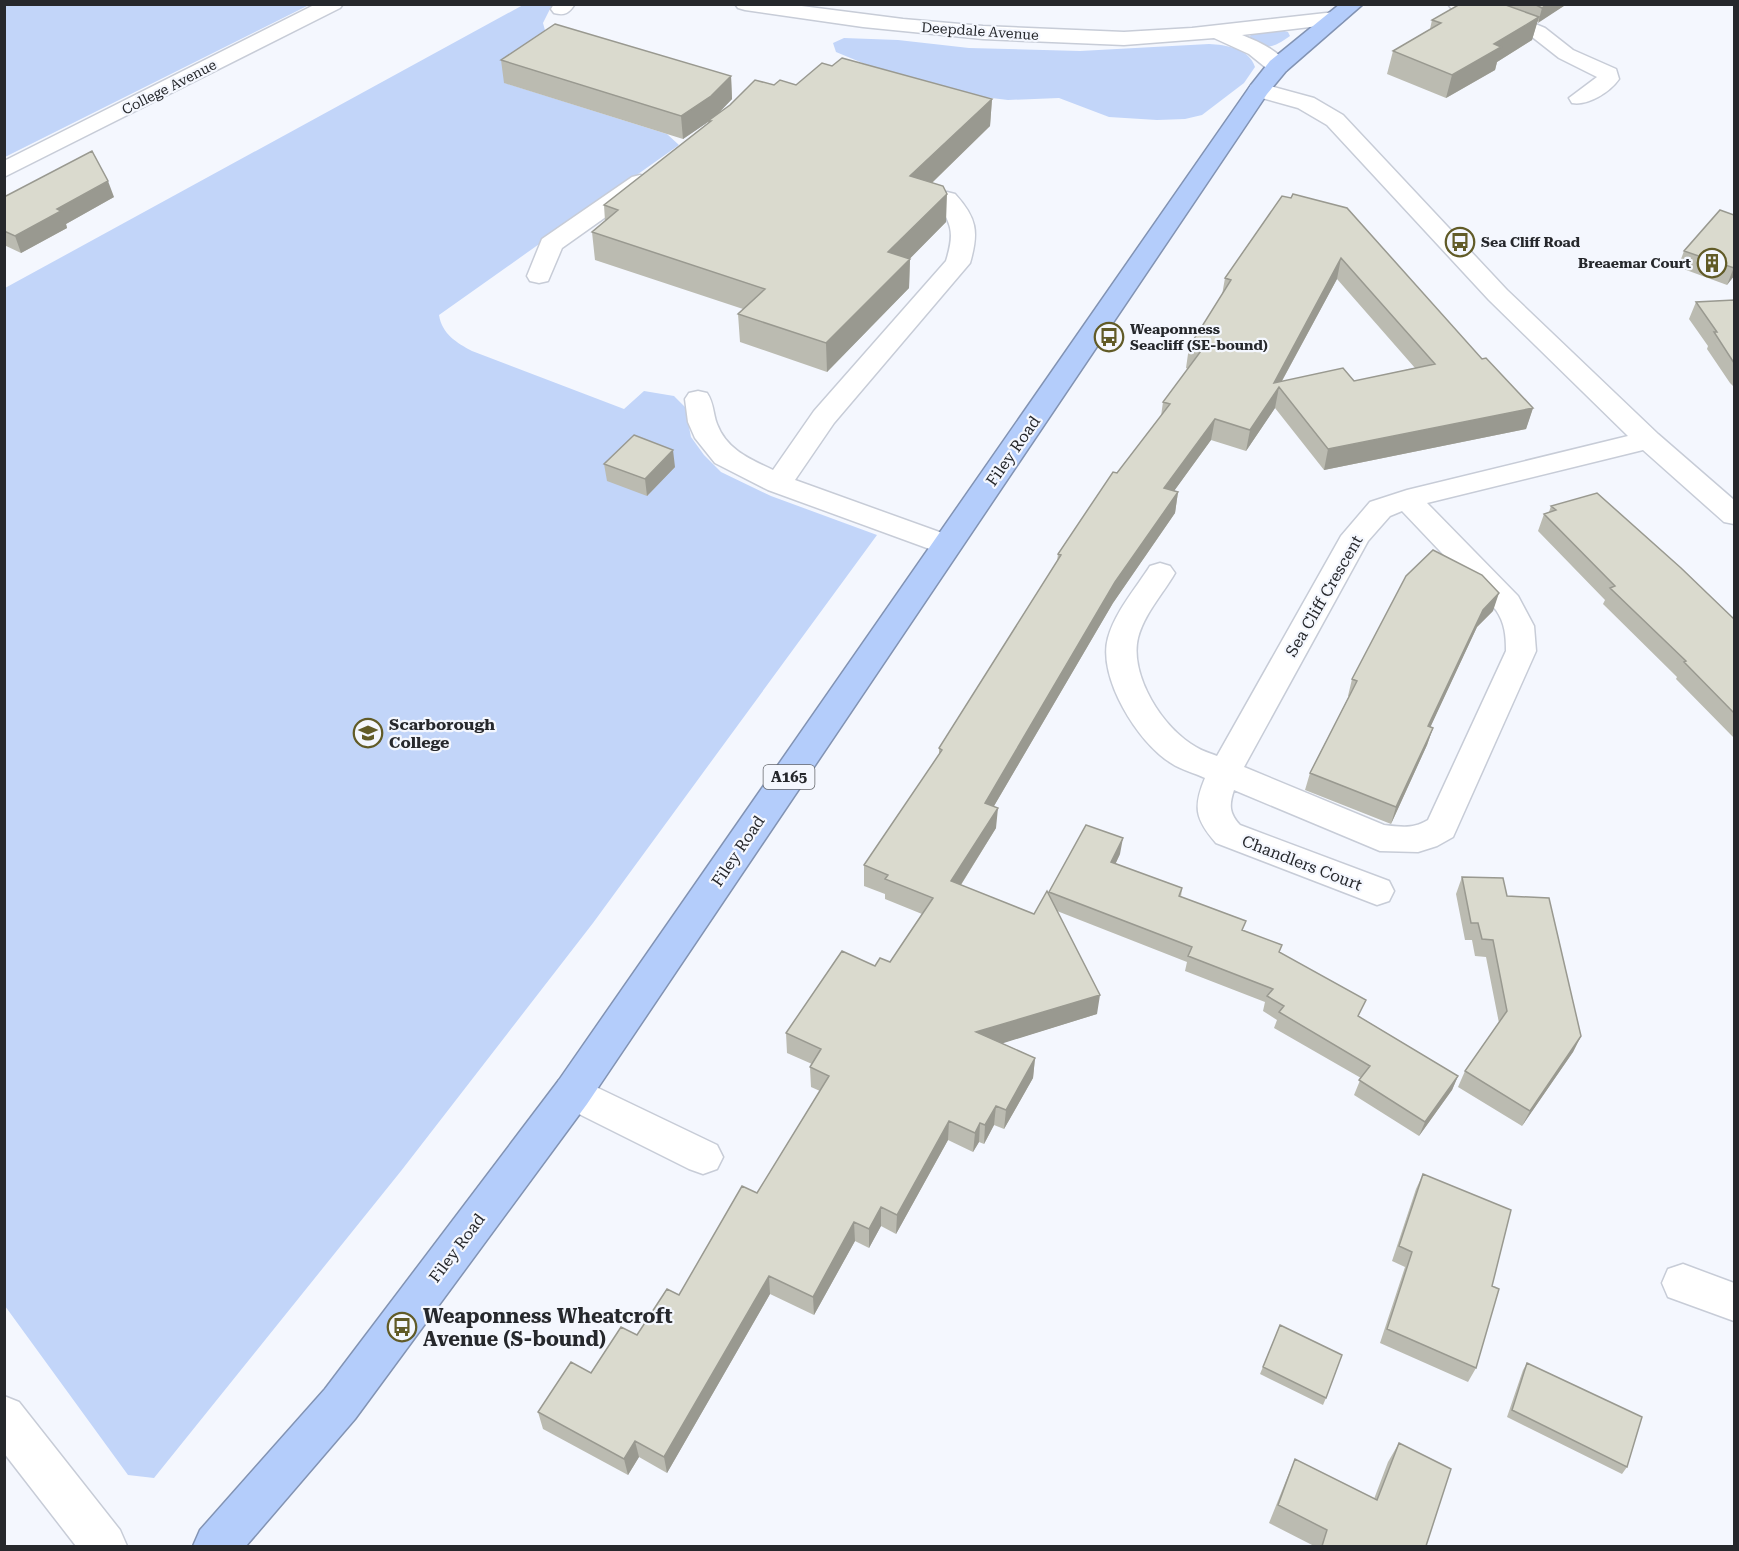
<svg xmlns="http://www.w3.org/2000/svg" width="1739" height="1551" viewBox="0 0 1739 1551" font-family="'Roboto Serif',serif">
<rect width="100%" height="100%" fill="#f4f7fe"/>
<path fill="#c2d5f9" d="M5 4H309V5L5 157Z
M523 5H552L543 23 546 34 505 83 667 134 679 145 439 315C442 334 457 343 472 351L624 409 644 391 674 396 685 407 691 437 704 455 721 472 771 496 877 535 593 923 401 1171 154 1478 128 1475 5 1306V288Z
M1281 30 1288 32 1290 36C1271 49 1268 50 1249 37L1252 34Z
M844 38 898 40 969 48 1080 51 1209 44C1226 45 1249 48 1255 67L1244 83 1202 115 1185 119 1157 120 1109 117 1059 98 1008 100 975 96 877 69 836 52 833 43Z"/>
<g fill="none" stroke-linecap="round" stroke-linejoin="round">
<g stroke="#c7ccd7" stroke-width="3">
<path id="minor" d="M316 4H343L340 8 4 177V161Z
M554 4H575C569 13 565 16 554 13L551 9Z
M735 4H786L903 19 983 26 1124 32 1192 28 1335 12 1342 14 1345 18 1342 22 1335 24 1242 35C1259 42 1278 50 1289 66L1286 71 1278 72 1270 71 1249 54 1214 38 1124 45 983 39 863 27 745 10 738 8Z
M1448 4H1481L1516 16 1545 28 1573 50 1616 69 1619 79C1610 92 1588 106 1572 103L1569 98 1597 77 1559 58 1531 36 1451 8Z
M1259 83 1314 98 1343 115 1507 290 1658 434 1734 500V524L1724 522 1643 450 1427 503 1518 596 1534 626 1536 651 1453 837 1437 846 1418 852 1380 851 1234 790C1229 805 1229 813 1240 825L1389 881 1394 891 1389 901 1377 905 1216 843C1195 819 1193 807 1205 778 1195 773 1181 770 1171 763 1138 743 1097 677 1108 638 1115 612 1136 588 1150 566L1160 563 1170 566 1175 573C1163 594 1144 614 1138 638 1129 675 1163 729 1196 747 1202 751 1210 753 1217 756L1341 536 1370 502 1407 490 1628 436 1489 300 1327 125 1298 108 1251 95 1248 90 1251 85ZM1402 511 1496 610C1505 623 1506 636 1506 651L1428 820C1413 829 1401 827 1384 825L1244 767 1368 541 1390 516Z
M640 175 648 177 652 182 648 187 562 248 548 281 539 283 530 281 527 276 542 239 632 177Z
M947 192 955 194C977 218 979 232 970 263L834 423 795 480 956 538 961 545 956 552 946 555 768 490 715 463 695 438 688 422 685 399 689 393 698 391 707 393C714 403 713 414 717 424 727 450 750 459 773 470L814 411 946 261C955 232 952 224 935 199L939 194Z
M573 1076 717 1145 723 1157 717 1169 703 1174 689 1169 559 1104 554 1092 559 1080Z
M1683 1264 1734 1283V1321L1668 1297 1662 1283 1668 1269Z
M4 1396 19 1402 120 1530 127 1546H76L4 1453Z"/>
</g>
<g stroke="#8293b3" stroke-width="3">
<path id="highway" d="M1340 4H1363L1286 71 1267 94 587 1104 355 1419 246 1546H193L200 1530 325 1389 559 1080 1251 85 1270 61Z"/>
</g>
<use href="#minor" fill="#fff" fill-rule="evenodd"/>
<use href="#highway" fill="#b4cdfb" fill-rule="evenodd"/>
</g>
<path fill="#bbbbb1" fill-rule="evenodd" d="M1460 4H1567L1537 22 1532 40 1497 62 1495 70 1446 98 1387 74 1393 51 1430 29 1432 20Z
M501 60 731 76 732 99 718 113 774 85H796L832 66 992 99 990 126 932 183 946 222 909 259H910L909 288 827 372 740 342 738 314 743 309 595 260 592 232 605 221 604 205 708 123V122L683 139 504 83Z
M1282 196 1482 359 1533 408 1526 429 1324 470 1275 408 1246 451 1211 440 1174 491 1178 492 1175 513 1113 603 994 806 996 828 961 885 1034 914 1048 894 1049 892 1120 854 1115 864 1182 888 1181 897 1244 931 1280 952 1360 1017 1458 1076 1452 1090 1419 1136 1354 1095 1361 1078 1274 1028 1277 1020 1263 1011 1265 1002 1185 971 1187 962 1057 911 1097 1014 1002 1043 1035 1058 1033 1078 1004 1129 994 1125 984 1144 979 1142 973 1152 948 1140 896 1234 881 1226 869 1248 855 1241 814 1315 770 1294 667 1473 639 1457 628 1475 543 1429 538 1412 591 1373 637 1335 679 1295 757 1193 820 1091 811 1087 810 1067 812 1064 787 1053 786 1033 875 966 890 962 922 914 885 899V894L864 886V865L939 755V748L1057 562 1058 554 1117 473 1161 416 1163 402 1188 369 1186 368 1189 347 1222 295 1225 278ZM1337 279 1415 368 1354 381H1282Z
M4 197H114L66 224 67 228 21 253 4 245Z
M1734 215V276L1727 285 1678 267 1684 251Z
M1734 300V387L1730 383 1707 349 1708 346 1689 319 1696 302Z
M604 464 675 467 647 496 607 481Z
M1551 506 1734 619V738L1676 679 1677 677 1603 604 1605 600 1538 531 1544 514 1549 512Z
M1493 611 1477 627 1430 727 1433 728 1427 745 1391 824 1305 790 1310 773 1349 696H1348L1352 679Z
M1462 877 1507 896 1581 1036 1573 1052 1522 1126 1458 1087 1465 1071 1499 1023 1486 957 1475 956 1472 940H1465L1456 894Z
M1423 1174 1492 1286 1476 1368 1468 1382 1380 1343 1405 1267 1392 1261 1416 1189Z
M1280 1325 1326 1398 1323 1405 1260 1374Z
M1527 1363 1627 1467 1622 1474 1507 1417 1523 1370Z
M1399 1443 1426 1546H1314L1269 1523 1287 1478 1295 1459 1374 1499 1388 1462Z"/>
<path fill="#999990" d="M1547 4H1567L1538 23 1542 8Z
M1539 17 1532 40 1497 62 1495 70 1446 98 1452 75 1494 44Z
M731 76 732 99 713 119 708 121V122L683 139 681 116Z
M992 99 990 126 910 204V176Z
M108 181 114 197 66 224 67 228 21 253 15 236 57 209Z
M947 194 946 222 888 281V252Z
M1341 258 1337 279 1278 388 1279 387 1275 408 1246 451 1250 430 1274 383Z
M910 259 909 288 827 372 826 343Z
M1734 267V276L1727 285Z
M1533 408 1526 429 1324 470 1328 449Z
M1215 419 1211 440 1161 509 1164 488Z
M673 450 675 467 647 496 645 479Z
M1178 492 1175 513 1113 603 984 823 985 803 1115 582Z
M1499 593 1493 611 1477 627 1423 743 1428 726 1483 610Z
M1433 728 1427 745 1391 824 1396 807Z
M998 808 996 828 950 902 951 881Z
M1123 838 1120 854 1109 878 1111 862Z
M1100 995 1097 1014 975 1052 976 1032Z
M1581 1036 1573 1052 1522 1126 1530 1111Z
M1035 1058 1033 1078 1004 1129 1006 1110Z
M1458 1076 1452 1090 1419 1136 1425 1122Z
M996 1106 994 1125 984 1144 985 1125Z
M949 1121 948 1140 896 1234 897 1215Z
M980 1123 979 1142 973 1152 975 1133Z
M881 1207V1226L869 1248V1229Z
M854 1222 855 1241 814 1315 813 1297Z
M769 1276 770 1294 667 1473 664 1457Z
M635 1441 639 1457 628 1475 624 1459Z"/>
<path fill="#dadace" stroke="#999990" stroke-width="1.5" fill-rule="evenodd" d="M1460 4H1503L1539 17 1494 44 1501 47 1452 75 1393 51 1441 23 1432 20Z
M1534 4H1547L1542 8Z
M555 24 731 76 711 96 681 116 501 60Z
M842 58 992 99 910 176 943 186 947 194 888 252 910 259 826 343 738 314 765 289 592 232 618 210 604 205 711 121H708L730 105 755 80 774 85 780 80 796 85 822 63 832 66Z
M92 151 108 181 57 209 61 211 15 236 4 231V197Z
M1293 194 1347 208 1482 359 1486 358 1533 408 1328 449 1279 387 1250 430 1215 419 1164 488 1178 492 1115 582 985 803 998 808 951 881 1034 914 1047 891 1100 995 976 1032 1035 1058 1006 1110 996 1106 985 1125 980 1123 975 1133 949 1121 897 1215 881 1207 869 1229 854 1222 813 1297 769 1276 664 1457 635 1441 624 1459 538 1412 571 1362 591 1373 621 1327 637 1335 667 1289 679 1295 742 1186 757 1193 829 1076 810 1067 821 1049 786 1033 842 951 875 966 880 958 890 962 933 898 885 879 888 875 864 865 942 750 939 748 1061 555 1058 554 1113 472 1117 473 1170 404 1163 402 1201 351 1189 347 1231 280 1225 278 1282 196 1291 198ZM1341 258 1435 364 1354 381 1343 368 1274 383Z
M1720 210 1734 215V268L1684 251Z
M1734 300V363L1714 332H1717L1696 302Z
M634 435 673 450 645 479 604 464Z
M1597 493 1681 568 1734 619V713L1684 662 1686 661 1610 588 1615 586 1544 514 1556 510 1551 506Z
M1433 550 1482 575 1499 593 1483 610 1428 726 1433 728 1396 807 1310 773 1357 681 1352 679 1406 576Z
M1086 825 1123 838 1111 862 1182 888 1179 896 1246 921 1242 930 1282 945 1279 952 1366 1000 1358 1016 1458 1076 1425 1122 1359 1080 1370 1066 1279 1012 1284 1006 1267 996 1273 989 1188 956 1192 947 1049 892Z
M1462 877 1503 878 1507 896 1549 898 1581 1036 1530 1111 1465 1071 1507 1011 1493 940 1482 939 1478 923H1471Z
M1423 1174 1511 1210 1492 1286 1499 1289 1476 1368 1387 1329 1412 1252 1399 1246Z
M1280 1325 1342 1355 1326 1398 1263 1367Z
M1527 1363 1642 1417 1627 1467 1512 1410Z
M1399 1443 1451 1469 1426 1546H1322L1327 1530 1278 1505 1295 1459 1377 1500Z"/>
<defs>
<g id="bus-ring" transform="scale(1.5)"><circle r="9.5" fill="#f4f7fe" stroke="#615b27" stroke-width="1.5"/><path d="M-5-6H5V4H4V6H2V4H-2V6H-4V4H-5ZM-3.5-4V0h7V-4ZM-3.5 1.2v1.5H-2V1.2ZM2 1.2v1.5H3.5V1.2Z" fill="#615b27"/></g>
<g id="building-ring" transform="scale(1.5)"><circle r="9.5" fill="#f4f7fe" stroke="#615b27" stroke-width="1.5"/><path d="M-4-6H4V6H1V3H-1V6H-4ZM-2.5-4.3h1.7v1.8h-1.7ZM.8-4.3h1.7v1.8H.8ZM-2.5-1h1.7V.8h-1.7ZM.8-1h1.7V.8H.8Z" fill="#615b27"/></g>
<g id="school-ring" transform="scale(1.5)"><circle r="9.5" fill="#f4f7fe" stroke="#615b27" stroke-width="1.5"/><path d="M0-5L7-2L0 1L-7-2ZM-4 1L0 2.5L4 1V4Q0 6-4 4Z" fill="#615b27"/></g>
</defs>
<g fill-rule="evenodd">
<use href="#bus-ring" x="1460" y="242"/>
<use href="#building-ring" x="1712" y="263"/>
<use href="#bus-ring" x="1109" y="337"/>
<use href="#school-ring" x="368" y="733"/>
<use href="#bus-ring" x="402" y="1327"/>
</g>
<g text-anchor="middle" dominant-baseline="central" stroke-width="4.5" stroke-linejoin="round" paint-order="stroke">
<g font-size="14" fill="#26282c" stroke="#f4f7fe">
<text transform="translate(980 31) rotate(4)">Deepdale Avenue</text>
<text transform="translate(169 87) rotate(-27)">College Avenue</text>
</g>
<g font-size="14" font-weight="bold" fill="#26282c" stroke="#f4f7fe" text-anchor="start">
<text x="1481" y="242">Sea Cliff Road</text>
<text x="1691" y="263" text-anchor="end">Breaemar Court</text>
<text x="1130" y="329">Weaponness<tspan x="1130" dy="16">Seacliff (SE-bound)</tspan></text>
</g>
<rect fill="#f4f7fe" stroke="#64666b" stroke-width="1.5" x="763.5" y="765" width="51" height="24" rx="4.5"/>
<g font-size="15" font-weight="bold" fill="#26282c">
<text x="789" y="777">A165</text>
</g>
<g font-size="16" fill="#26282c" stroke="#f4f7fe">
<text transform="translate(1013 451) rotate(-55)">Filey Road</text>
<text transform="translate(1324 596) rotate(-60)">Sea Cliff Crescent</text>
<text transform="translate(738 851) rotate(-56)">Filey Road</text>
<text transform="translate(1302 863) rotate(21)">Chandlers Court</text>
<text transform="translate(457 1248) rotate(-53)">Filey Road</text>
</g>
<g font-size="16" font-weight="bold" fill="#26282c" stroke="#f4f7fe" text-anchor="start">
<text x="389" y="724">Scarborough<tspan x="389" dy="18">College</tspan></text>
</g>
<g font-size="20" font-weight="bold" fill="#26282c" stroke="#f4f7fe" text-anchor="start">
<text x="423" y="1316">Weaponness Wheatcroft<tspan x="423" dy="23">Avenue (S-bound)</tspan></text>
</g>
</g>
<rect width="1739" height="1551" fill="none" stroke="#26282c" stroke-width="12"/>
</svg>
